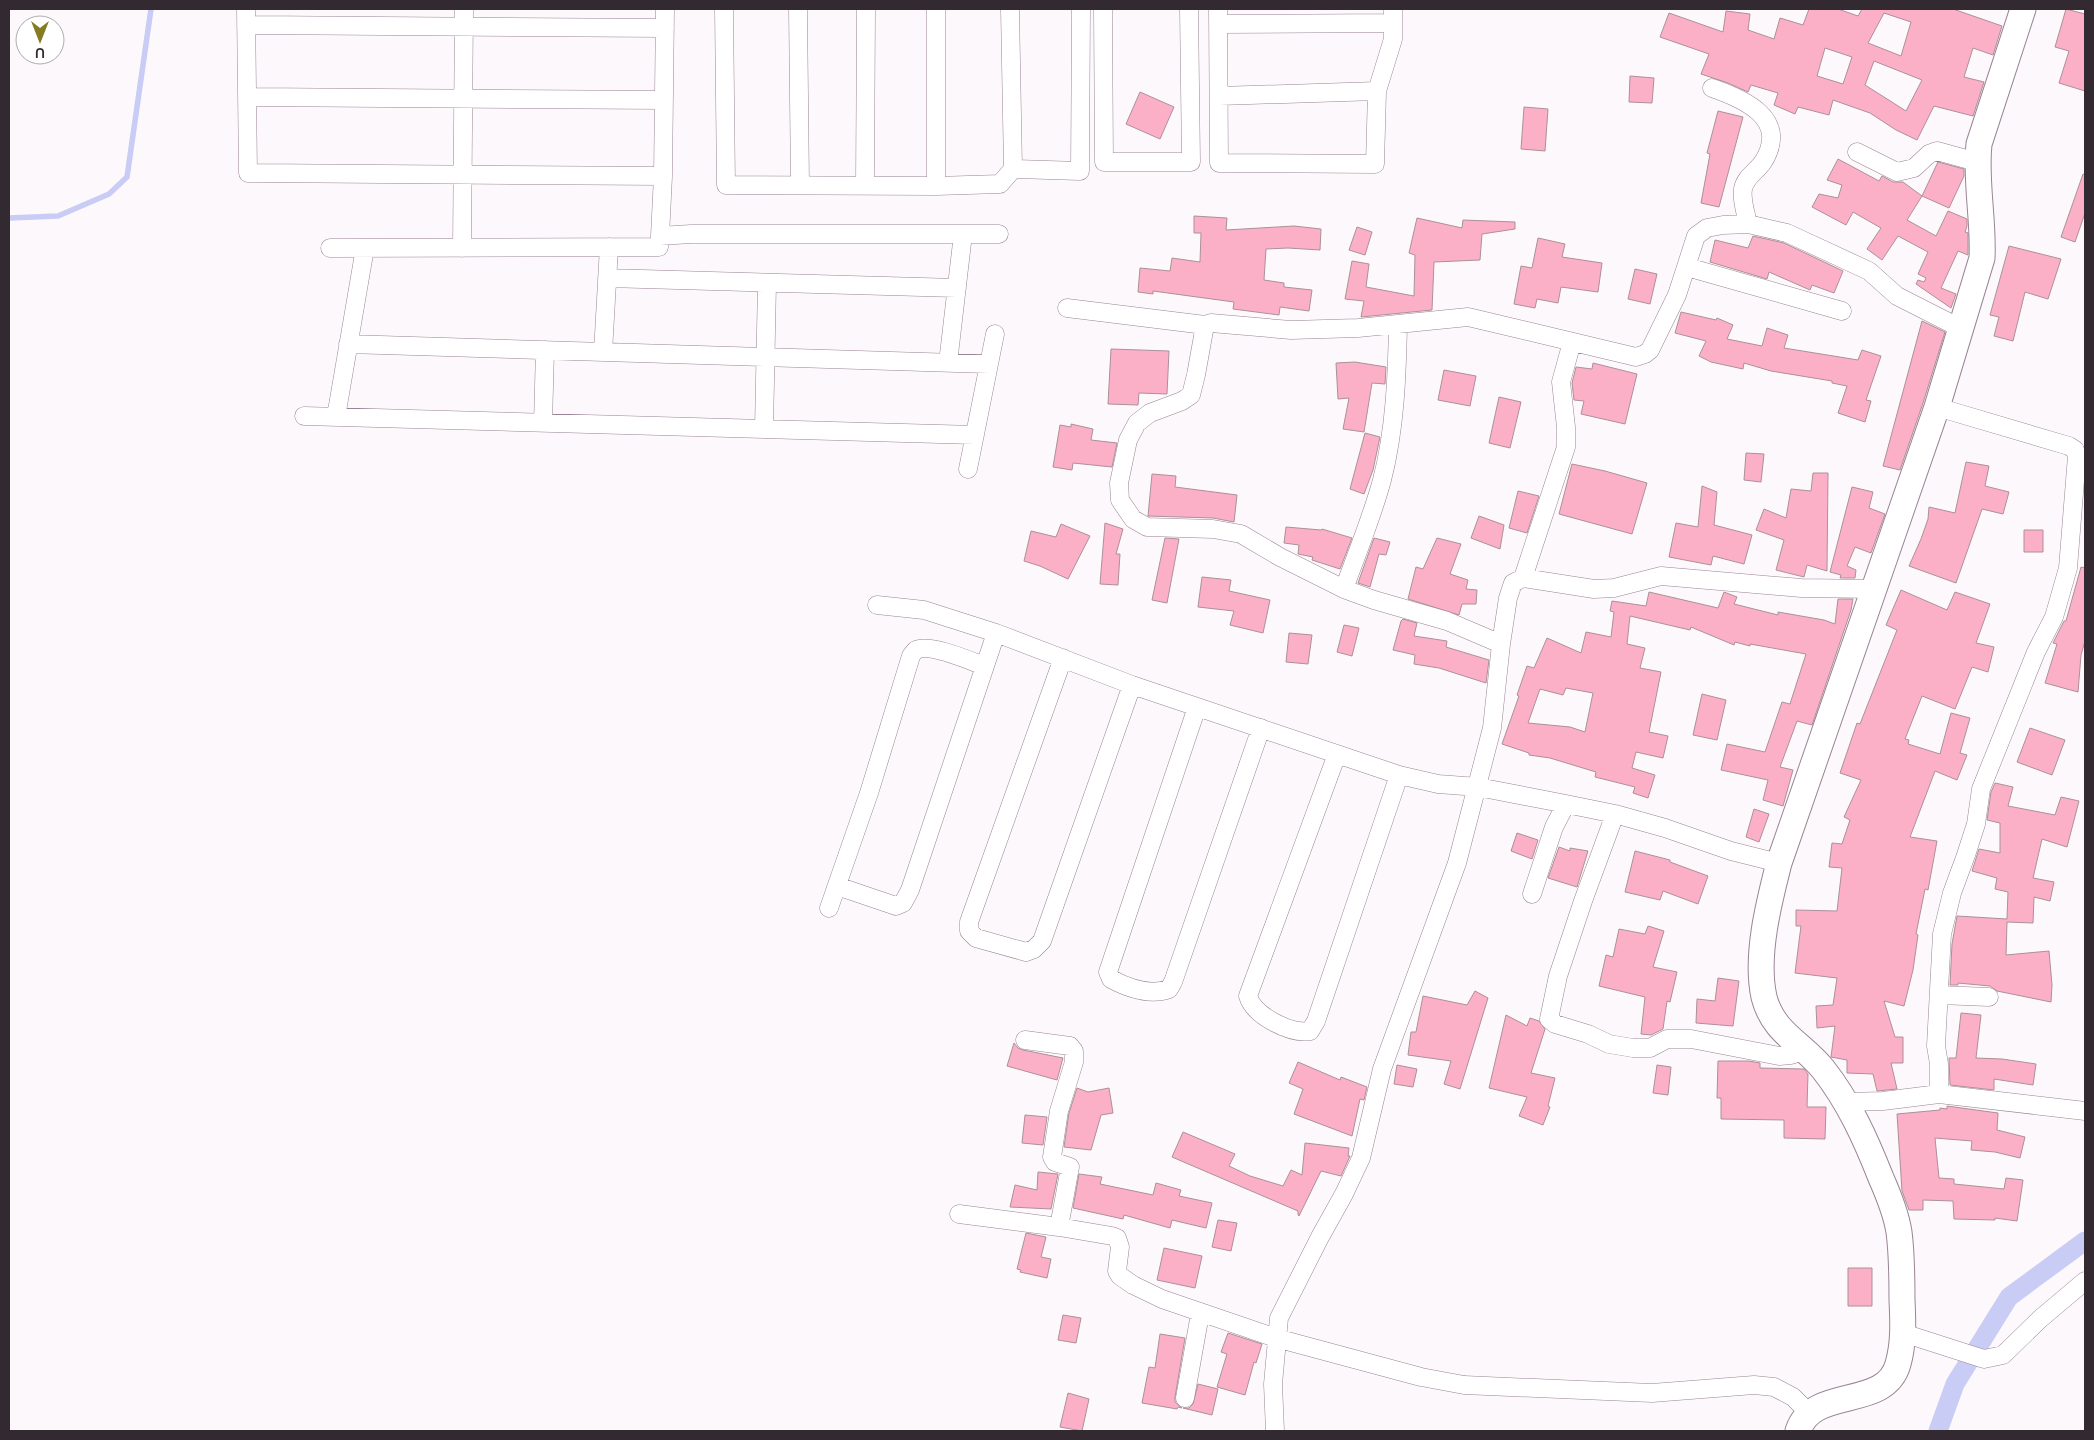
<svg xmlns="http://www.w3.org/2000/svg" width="2094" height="1440" viewBox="0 0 2094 1440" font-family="Cabin,sans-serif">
<rect width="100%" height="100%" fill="#fdf8fc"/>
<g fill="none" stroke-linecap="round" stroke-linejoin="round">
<path stroke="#c9ccf4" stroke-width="5.5" d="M9 218 58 216 109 194 127 177 151 9"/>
<path stroke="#c9ccf4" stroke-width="19" d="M1938 1431 1955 1384 2009 1297 2085 1241"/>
</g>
<path fill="#fcb0c7" stroke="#ac9097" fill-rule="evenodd" d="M1809 9H1838L1858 16 1862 9H1953L2002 26 1993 55 1973 48 1964 77 1984 82 1973 116 1934 106 1917 140 1896 130 1870 113 1833 100 1829 115 1798 107 1795 114 1774 105 1778 93 1751 85 1748 92 1728 83 1701 74 1709 54 1660 37 1669 13 1723 32 1726 11 1750 14 1748 30 1774 39 1780 18 1803 25ZM1884 13 1911 22 1901 56 1868 43ZM1825 48 1852 57 1843 84 1817 76ZM1874 61 1922 80 1906 111 1865 85Z
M2066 9 2085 14V91L2059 83 2069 51 2055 47Z
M1630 76 1654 78 1652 103 1629 102Z
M1140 92 1174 107 1160 139 1126 124Z
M1524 107 1548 109 1545 151 1521 149Z
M1718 111 1743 117 1719 207 1701 203 1710 154 1707 153Z
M1838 159 1879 181 1882 176 1893 182H1903L1922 196 1907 220 1936 236 1948 211 1967 219V226L1965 232 1968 233V255L1958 251 1941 288 1956 294 1951 308 1916 284 1918 280 1924 282 1926 278 1918 274 1928 252 1898 236 1882 260 1867 249 1881 228 1853 212 1846 225 1812 207 1819 194 1838 198 1842 185 1827 180Z
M1938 162 1964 169V176L1949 208 1922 196Z
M2083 174 2085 175V213L2075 242 2061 237Z
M1194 216 1227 218 1226 230 1294 226 1321 229 1320 250 1288 248 1266 249 1264 280 1284 283V287L1312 290 1309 311 1280 307 1279 315 1233 309 1234 302 1153 291V294L1138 292 1140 268 1170 271 1172 258 1200 262 1201 233H1194Z
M1417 218 1462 228 1463 220 1515 222V229L1482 234 1480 260 1434 262 1432 310 1361 317 1364 301 1345 299 1352 261 1369 264 1366 287 1414 296 1415 255 1409 253Z
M1357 227 1372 232 1365 255 1349 250Z
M1753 236 1784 243 1843 271 1834 293 1812 285 1810 290 1769 272 1767 279 1710 262 1715 240 1748 248Z
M1538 238 1565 244 1562 257 1602 263 1598 292 1561 287 1558 303 1537 299 1535 308 1514 304 1521 266 1532 268Z
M2009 246 2061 259 2048 299 2025 292 2013 341 1994 336 1999 317 1990 315Z
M1635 269 1657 274 1650 304 1628 299Z
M1681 312 1716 320 1717 318 1733 325 1727 339 1762 346 1767 328 1788 335 1784 348 1858 360 1862 350 1881 356 1866 400 1871 401 1865 422 1838 413 1847 386 1832 383V381L1771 371 1744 363 1743 369 1711 362 1699 356 1706 341 1675 333Z
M1922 321 1945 332 1923 403 1900 470 1883 466Z
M1111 349 1169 351 1167 394 1139 393 1138 405 1108 404Z
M1355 362 1386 367 1385 384 1372 383 1364 432 1343 429 1349 398 1338 399 1336 363Z
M1593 363 1637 374 1625 424 1581 414 1584 401 1574 400 1572 383 1576 367 1592 369Z
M1444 370 1476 376 1470 406 1438 400Z
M1499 397 1521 402 1510 448 1489 443Z
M1071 424 1093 429 1091 440 1117 443 1112 467 1073 463 1072 470 1053 467 1060 425 1071 427Z
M1365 433 1380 437 1373 470 1364 494 1350 489Z
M1746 453 1764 454 1761 482 1744 480Z
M1966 462 1989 466 1985 486 2009 492 2003 514 1982 509 1956 583 1909 566 1921 539 1928 519 1929 507 1955 513Z
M1572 464 1605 471 1647 483 1632 534 1559 514Z
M1813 473H1828L1827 571 1807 565 1804 577 1776 570 1784 540 1756 530 1764 509 1786 518 1791 489 1811 491Z
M1152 474 1176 476 1175 487 1237 495 1234 522 1213 518 1148 516Z
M1702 486 1717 492 1714 525 1752 535 1744 564 1713 556 1711 565 1669 557 1676 523 1698 527Z
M1852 487 1873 492 1869 508 1885 514 1871 553 1855 547 1847 566 1856 570 1855 578H1840L1841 575 1830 572Z
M1518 491 1539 496 1527 533 1509 528Z
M1479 516 1504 525 1500 549 1471 538Z
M1105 523 1123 529 1116 554H1120L1118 585 1100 584Z
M1061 524 1090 536 1068 579 1040 566 1024 561 1031 531 1056 537Z
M1286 527 1321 530 1322 529 1352 538 1340 569 1312 560 1313 557 1298 554 1299 545 1284 543Z
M2024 530H2043V552H2024Z
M1165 538 1179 539 1167 603 1152 600Z
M1374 538 1390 542 1386 555 1379 554 1370 587 1358 583Z
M1437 538 1461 544 1450 574 1468 580 1466 589 1477 590 1476 604H1462L1459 615 1408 599 1416 567 1423 569Z
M2081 567 2085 568V641L2081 655 2078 692 2045 683 2057 644 2053 643 2064 621H2066Z
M1202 577 1231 580 1229 591 1270 600 1263 633 1230 625 1234 611 1198 607Z
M1901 590 1947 610 1955 592 1990 604 1976 643 1994 647 1988 672 1972 667 1955 709 1922 696 1905 739 1909 740 1908 744 1940 754 1951 713 1970 718 1960 753 1967 755 1957 780 1935 771 1910 837 1937 841 1928 890 1925 889 1916 934 1918 935 1913 970 1904 1006 1884 1001 1895 1037H1903V1063H1891L1897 1089 1877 1091 1873 1074 1847 1073V1060L1831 1057 1835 1026 1817 1028 1816 1006 1833 1005 1837 978 1795 973 1801 926H1796V910L1837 911 1842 868 1829 867 1832 843 1842 844 1850 820 1844 817 1861 780 1840 773 1857 723 1860 724 1897 630 1886 625Z
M1649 592 1718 608 1724 592 1737 597 1734 604 1778 615V612L1824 620 1835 624 1838 599H1853L1851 610 1812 725 1797 721 1780 767 1793 770 1783 806 1763 800 1768 780 1721 770 1727 744 1765 752 1782 702 1790 704 1806 654 1750 644V646L1735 642 1734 645 1691 627 1690 630 1630 616 1627 644 1645 648 1640 668 1661 672 1649 732 1668 736 1663 758 1636 752 1632 768 1655 775 1648 798 1633 793 1635 787 1595 777 1596 772 1550 758 1529 755V753L1502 744 1519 696 1517 695 1527 666 1534 668 1547 638 1581 653 1586 632 1611 637 1614 612 1610 611 1612 601 1646 606ZM1566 688 1593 693 1585 732 1570 727 1528 723 1540 689 1563 695Z
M1403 619 1417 623 1414 636 1447 641 1446 647 1489 660 1486 683 1439 668 1414 664 1415 655 1393 650 1401 621Z
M1344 625 1359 628 1352 656 1337 652Z
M1289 633 1312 635 1308 664 1286 662Z
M1702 694 1726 700 1717 740 1693 735Z
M2030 728 2065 740 2052 775 2017 762Z
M1995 783 2013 787 2008 806 2055 815 2061 797 2079 801 2067 847 2042 839 2033 878 2054 882 2050 901 2034 897 2033 923 2007 922 2006 955 2049 951 2052 985 2051 1002 1997 991 1990 986 1958 983V985H1950L1952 944 1957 916 2007 919 2008 892 1995 889 1997 878 1972 871 1979 849 2000 853V823L1987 820 1991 792Z
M1754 809 1769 814 1759 842 1746 837Z
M1517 833 1538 840 1532 859 1511 851Z
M1559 847 1570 851V848L1588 851 1577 887 1548 878Z
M1635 851 1670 860V862L1708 876 1698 904 1663 891 1660 900 1625 892Z
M1648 926 1664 931 1653 967 1677 972 1670 1002 1667 1001 1663 1029 1651 1035 1641 1034 1645 997 1599 986 1606 955 1613 957 1619 929 1645 934Z
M1718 978 1739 981 1733 1026 1696 1023 1697 999 1715 1001Z
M1475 991 1488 998 1460 1089 1444 1084 1451 1061 1408 1055 1411 1032H1416L1423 996 1467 1005Z
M1961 1013 1981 1015 1976 1058 2002 1059 2036 1064 2033 1085 1994 1079V1090L1950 1085 1949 1058H1956Z
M1506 1015 1527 1026 1530 1018 1539 1021 1545 1029 1531 1073 1555 1078 1548 1106 1550 1107 1543 1125 1519 1116 1527 1097 1489 1088Z
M1014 1043 1018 1048 1023 1050 1063 1058 1057 1080 1007 1066Z
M1718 1061H1749L1760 1063V1068L1804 1069 1808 1074 1807 1107H1826L1825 1139 1784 1138V1120L1721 1119V1098H1717Z
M1298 1062 1340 1080 1341 1077 1367 1087 1364 1100 1360 1099 1352 1136 1294 1114 1303 1089 1289 1083Z
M1397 1065 1417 1069 1413 1087 1394 1084Z
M1657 1065 1671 1067 1668 1095 1653 1093Z
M1077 1088 1088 1092 1109 1088 1113 1113 1101 1115 1091 1150 1064 1147 1069 1113Z
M1947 1106 1998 1113 1997 1130 2025 1137 2020 1158 1995 1152 1971 1150 1972 1141 1935 1138 1939 1178 1954 1179V1184L2004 1189 2006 1178 2023 1180 2017 1221 1995 1218V1220L1954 1219 1953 1201 1923 1200V1210H1909L1902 1191 1897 1114 1940 1110V1108L1947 1109Z
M1025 1115 1047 1117 1043 1145 1022 1143Z
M1183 1132 1235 1154 1229 1166 1250 1176 1283 1186 1291 1170 1302 1175 1305 1143 1349 1148 1348 1156H1350L1341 1176 1321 1171 1299 1216 1298 1215V1211L1172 1157Z
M1038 1172 1058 1174 1051 1209 1010 1207 1015 1185 1037 1190Z
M1079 1174 1102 1177 1100 1184 1153 1195 1156 1183 1181 1190 1179 1196 1212 1203 1206 1228 1172 1220 1170 1228 1124 1215 1123 1219 1073 1208Z
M1218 1220 1237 1223 1231 1251 1212 1247Z
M1026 1233 1046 1237 1041 1257 1051 1259 1047 1278 1020 1272 1021 1270 1017 1269Z
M1164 1248 1202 1256 1195 1288 1157 1280Z
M1848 1268H1872V1306H1848Z
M1063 1315 1081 1318 1076 1343 1058 1340Z
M1228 1333 1262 1344 1256 1363 1254 1362 1245 1395 1217 1387 1227 1354 1221 1352Z
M1160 1334 1185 1338 1175 1397V1402L1182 1408 1178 1407 1177 1409 1142 1403 1149 1367 1155 1368Z
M1198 1384 1218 1389 1212 1415 1183 1408H1189L1193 1404Z
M1068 1393 1089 1399 1082 1431 1060 1427Z"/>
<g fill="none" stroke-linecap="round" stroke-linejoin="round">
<g stroke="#998495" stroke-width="19">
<path id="minor" d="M246 9 248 173 663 176
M724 9 726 185 936 186V9
M798 9 800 185
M1010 9 1013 169 1080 171 1081 9
M1103 9 1104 162H1191L1189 9
M1218 9 1219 163 1375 164 1377 91 1393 39V9
M1218 24 1393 23
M246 25 665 28
M1712 88C1744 99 1790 119 1763 162 1757 171 1745 177 1743 189 1741 200 1746 213 1748 224
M1219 96 1377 91
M247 97 664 100
M1857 152 1897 172 1914 168 1929 154 1937 151 1977 162
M865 185 866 9
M936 186 1000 184 1013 169
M660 236 663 176 665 9
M330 248 659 247 660 236 691 234H999
M462 248 464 9
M1687 267 1842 311
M607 278 957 288
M1067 308 1205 325
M348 344 989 364
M603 352 609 247
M948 363 963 234
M1937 407 2069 446 2075 450 2077 456 2068 568 2054 617 2036 652 1981 789 1976 824 1966 855 1952 893 1942 934 1936 1046 1939 1064V1094
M304 416 975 435
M336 417 365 248
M543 423 545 350
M764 429 767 283
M968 469 995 334
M1523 578 1566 447V427L1561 382 1572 342
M1344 589C1357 553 1372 517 1382 480 1395 430 1397 376 1398 324
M877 605 924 610 996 633 1132 685 1399 775 1438 784 1478 787 1566 804
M1501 644 1447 621 1374 600 1344 589 1280 557 1241 534 1213 529 1147 527 1133 519 1120 500 1119 483 1128 440 1137 423 1150 413 1182 401 1191 395 1196 375 1205 325 1211 323 1291 330 1358 328 1468 317 1636 357 1645 354 1650 350 1677 295 1696 236 1707 228 1723 225 1748 224 1787 233 1869 271 1897 296 1960 328
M1063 658 969 922V931L976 938 1026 952 1034 949 1042 941 1132 685
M1197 707 1108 972 1111 979C1128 988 1150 996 1169 989L1173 982 1261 728
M1337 754 1248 996C1254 1016 1290 1034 1310 1031L1316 1021 1399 775
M1779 863 1731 851 1665 828 1615 814 1583 901 1558 976 1549 1019 1555 1024 1588 1034 1609 1044 1633 1048H1650L1667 1039H1691L1779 1056 1791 1055 1804 1051
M837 886 896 906 903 903 910 890 996 633
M1532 894 1554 827 1566 804 1615 814
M829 908 869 793 911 656C912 654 915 651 916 650 929 643 971 661 984 666
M1940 995 1989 997
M1025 1040 1070 1046 1074 1051V1062L1059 1111 1052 1157 1055 1162 1070 1167 1059 1227
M1846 1102 1883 1101 1939 1094 2085 1111
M959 1214 1059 1227 1112 1236 1117 1238 1120 1247 1117 1271 1120 1276 1133 1285 1162 1299 1276 1338 1421 1377 1464 1385 1652 1393 1754 1385 1774 1387 1793 1397 1809 1413
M1903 1333 1984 1359 2003 1355 2040 1319 2085 1281
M1185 1398 1200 1314
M1275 1431 1273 1384 1279 1318 1320 1237 1344 1194 1361 1158 1382 1069 1457 863 1492 728 1501 644 1508 598 1513 583 1523 578 1594 589 1614 588 1661 576 1801 588 1875 589"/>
</g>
<g stroke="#998495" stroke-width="27">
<path id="secondary" d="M1798 1431C1813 1385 1885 1411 1898 1364 1904 1343 1903 1322 1902 1300 1902 1278 1902 1255 1899 1232 1896 1213 1889 1196 1881 1178 1866 1140 1849 1102 1823 1069 1802 1043 1773 1033 1764 997 1755 956 1769 902 1779 863L1937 407 1982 258C1984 220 1975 182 1979 144L2023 9"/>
</g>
<use href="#minor" stroke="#fff" stroke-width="18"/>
<use href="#secondary" stroke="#fff" stroke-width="25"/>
</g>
<rect width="2094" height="1440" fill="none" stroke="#332a31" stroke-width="20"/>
<g transform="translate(40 40) rotate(180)"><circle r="24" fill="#ffffff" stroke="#adaaad"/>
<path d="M0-4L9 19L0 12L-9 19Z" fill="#857b20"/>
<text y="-8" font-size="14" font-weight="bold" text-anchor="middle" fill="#332a31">U</text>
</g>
</svg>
